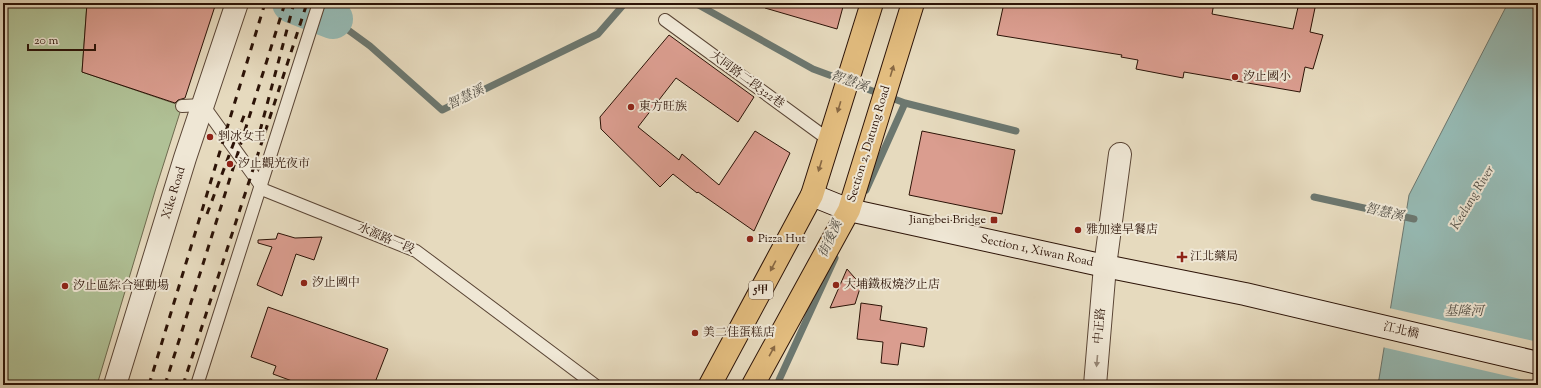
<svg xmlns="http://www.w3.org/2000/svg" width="1541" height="388" viewBox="0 0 1541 388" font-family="'Sorts Mill Goudy','Noto Serif TC',serif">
<rect width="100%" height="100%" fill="#e6dabe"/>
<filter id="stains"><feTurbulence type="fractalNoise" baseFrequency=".005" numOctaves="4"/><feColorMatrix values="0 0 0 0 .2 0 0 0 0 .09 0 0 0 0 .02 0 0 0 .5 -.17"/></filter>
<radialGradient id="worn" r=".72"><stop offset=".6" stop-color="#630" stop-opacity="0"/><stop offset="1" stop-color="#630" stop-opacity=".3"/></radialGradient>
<path fill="#b0c196" stroke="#6e6a4e" d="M3 3H87L82 72 182 106 156 188 97 385H3Z"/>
<path fill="#96bab4" stroke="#6c776f" d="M1508 3H1538V385H1378L1409 195Z"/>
<path fill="#e6dabe" d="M1389 308 1538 342V383L1382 347Z"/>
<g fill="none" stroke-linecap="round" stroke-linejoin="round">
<path stroke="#6c776f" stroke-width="7" d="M695 3 813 69 905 103 1016 131
M333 19 370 46 442 110 598 34 625 3
M866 190 905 103
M1314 197 1414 219
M778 385 779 380 835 258"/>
<path stroke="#96bab4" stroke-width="40" d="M292 3 333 19"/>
</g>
<path fill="#da9d8f" stroke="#2c1307" d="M87 3H216L185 98 178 100 175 103 82 72Z
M766 3H844L837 29 765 8Z
M1004 3H1214L1212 14 1293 29 1299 3H1316L1310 32 1323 35 1313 69 1305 67 1300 92 1184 72 1183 78 1136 69 1138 60 1121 57 1122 55 997 35Z
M669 35 754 97 738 122 676 78 638 127 679 160 682 154 719 185 755 131 790 153 754 231 698 192 697 193 673 174 660 187 601 129 600 117Z
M922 131 1015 150 1002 214 909 195Z
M278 233 295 238 322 237 314 260 296 254 282 296 257 285 272 247 258 243V240L276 239Z
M847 269 861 285 855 304 830 308Z
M861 303 882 306 880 320 927 328 924 347 901 343 898 365 881 363 883 342 857 339Z
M268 307 388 349 374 385H303L273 374 276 366 251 357Z"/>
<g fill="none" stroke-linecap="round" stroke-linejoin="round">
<g stroke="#5a4535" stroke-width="14">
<path id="lane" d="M665 20 829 140
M182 106 203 105 264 190 416 251 595 385
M197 385 319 3"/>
</g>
<g stroke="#5a4535" stroke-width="24">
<path id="street" d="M115 385 185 158 237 3
M1095 385 1105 266 1120 154"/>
</g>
<g stroke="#2c1307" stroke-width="24">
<path id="secondary" d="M812 195 849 210 1105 266 1245 294 1538 363"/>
</g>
<g stroke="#2c1307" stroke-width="24">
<path id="primary" d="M710 385 812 195 872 3
M753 385 849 210 913 3"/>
</g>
<use href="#lane" stroke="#efe7d5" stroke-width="12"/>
<use href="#street" stroke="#efe7d5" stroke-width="22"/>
<use href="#secondary" stroke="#efe7d5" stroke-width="22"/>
<use href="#primary" stroke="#e3bd7f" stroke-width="22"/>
<path stroke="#2c1307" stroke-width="3" stroke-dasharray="7 7" stroke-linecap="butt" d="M260 131 294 3
M207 214 245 113
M149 385 265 3
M165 385 285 3
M183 385 307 3"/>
</g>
<defs><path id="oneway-solid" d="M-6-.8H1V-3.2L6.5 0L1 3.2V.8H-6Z"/></defs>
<g fill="#886843">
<use href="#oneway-solid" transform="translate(892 71) rotate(-73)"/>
<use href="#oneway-solid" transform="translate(839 107) rotate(107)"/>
<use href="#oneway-solid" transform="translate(820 166) rotate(107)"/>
<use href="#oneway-solid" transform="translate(773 266) rotate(118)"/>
<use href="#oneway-solid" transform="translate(772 351) rotate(-61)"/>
</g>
<use fill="#978878" href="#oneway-solid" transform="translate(1097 361) rotate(95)"/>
<g fill="#8f2418" stroke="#efe7d5" stroke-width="1.5">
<circle cx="1235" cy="77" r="4"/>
<circle cx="631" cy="107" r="4"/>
<circle cx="210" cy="137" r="4"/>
<circle cx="230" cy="164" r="4"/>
<rect x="990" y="216" width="8" height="8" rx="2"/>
<circle cx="1078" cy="230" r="4"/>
<circle cx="750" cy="239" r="4"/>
<path d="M1180 251h4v4h4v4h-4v4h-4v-4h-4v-4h4z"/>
<circle cx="304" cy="283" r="4"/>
<circle cx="836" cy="285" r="4"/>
<circle cx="65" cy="286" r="4"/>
<circle cx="695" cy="333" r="4"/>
</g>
<g text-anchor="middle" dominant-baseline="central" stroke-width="4" stroke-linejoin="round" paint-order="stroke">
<rect fill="#efe7d5" stroke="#665345" stroke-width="1" x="749" y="281" width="24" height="18" rx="3"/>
<g font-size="11" font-weight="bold" fill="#2c1307">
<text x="761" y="290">5甲</text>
</g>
<g font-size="12" fill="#2c1307" stroke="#efe7d5" text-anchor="start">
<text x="1243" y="77">汐止國小</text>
<text x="639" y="107">東方旺族</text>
<text x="218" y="137">剉冰女王</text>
<text x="238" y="164">汐止觀光夜市</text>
<text x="986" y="220" text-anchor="end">Jiangbei Bridge</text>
<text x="1086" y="230">雅加達早餐店</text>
<text x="758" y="239">Pizza Hut</text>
<text x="1190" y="257">江北藥局</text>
<text x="312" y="283">汐止國中</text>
<text x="844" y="285">大埔鐵板燒汐止店</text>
<text x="73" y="286">汐止區綜合運動場</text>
<text x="703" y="333">美二佳蛋糕店</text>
</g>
<g font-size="12" fill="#2c1307" stroke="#efe7d5">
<text transform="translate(747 80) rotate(36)">大同路二段322巷</text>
<text transform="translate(869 144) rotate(-73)">Section 2, Datung Road</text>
<text transform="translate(174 193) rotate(-73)">Xike Road</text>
<text transform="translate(386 239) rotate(23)">水源路一段</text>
<text transform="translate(1037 251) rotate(12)">Section 1, Xiwan Road</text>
<text transform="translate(1100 326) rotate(-85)">中正路</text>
<text transform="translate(1401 331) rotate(13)">江北橋</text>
</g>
<g font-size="13" font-style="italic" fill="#514d44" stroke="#efe7d5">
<text transform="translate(849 82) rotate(20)">智慧溪</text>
<text transform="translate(466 98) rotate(-26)">智慧溪</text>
<text transform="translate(1473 198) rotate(-59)">Keelung River</text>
<text transform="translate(1384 213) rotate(13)">智慧溪</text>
<text transform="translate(831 239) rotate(-66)">街後溪</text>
<text x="1464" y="312">基隆河</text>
</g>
</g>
<rect width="1541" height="388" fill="none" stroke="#e6dabe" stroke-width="16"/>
<rect x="4" y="4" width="1533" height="380" fill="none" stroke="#2c1307" stroke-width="2"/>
<rect x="8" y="8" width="1525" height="372" fill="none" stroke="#2c1307"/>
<path d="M28 44v6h67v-6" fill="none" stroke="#2c1307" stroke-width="2"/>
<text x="34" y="44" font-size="12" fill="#2c1307" stroke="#efe7d5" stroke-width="3" paint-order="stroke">20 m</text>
<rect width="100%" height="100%" filter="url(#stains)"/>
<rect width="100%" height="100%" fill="url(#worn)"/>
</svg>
